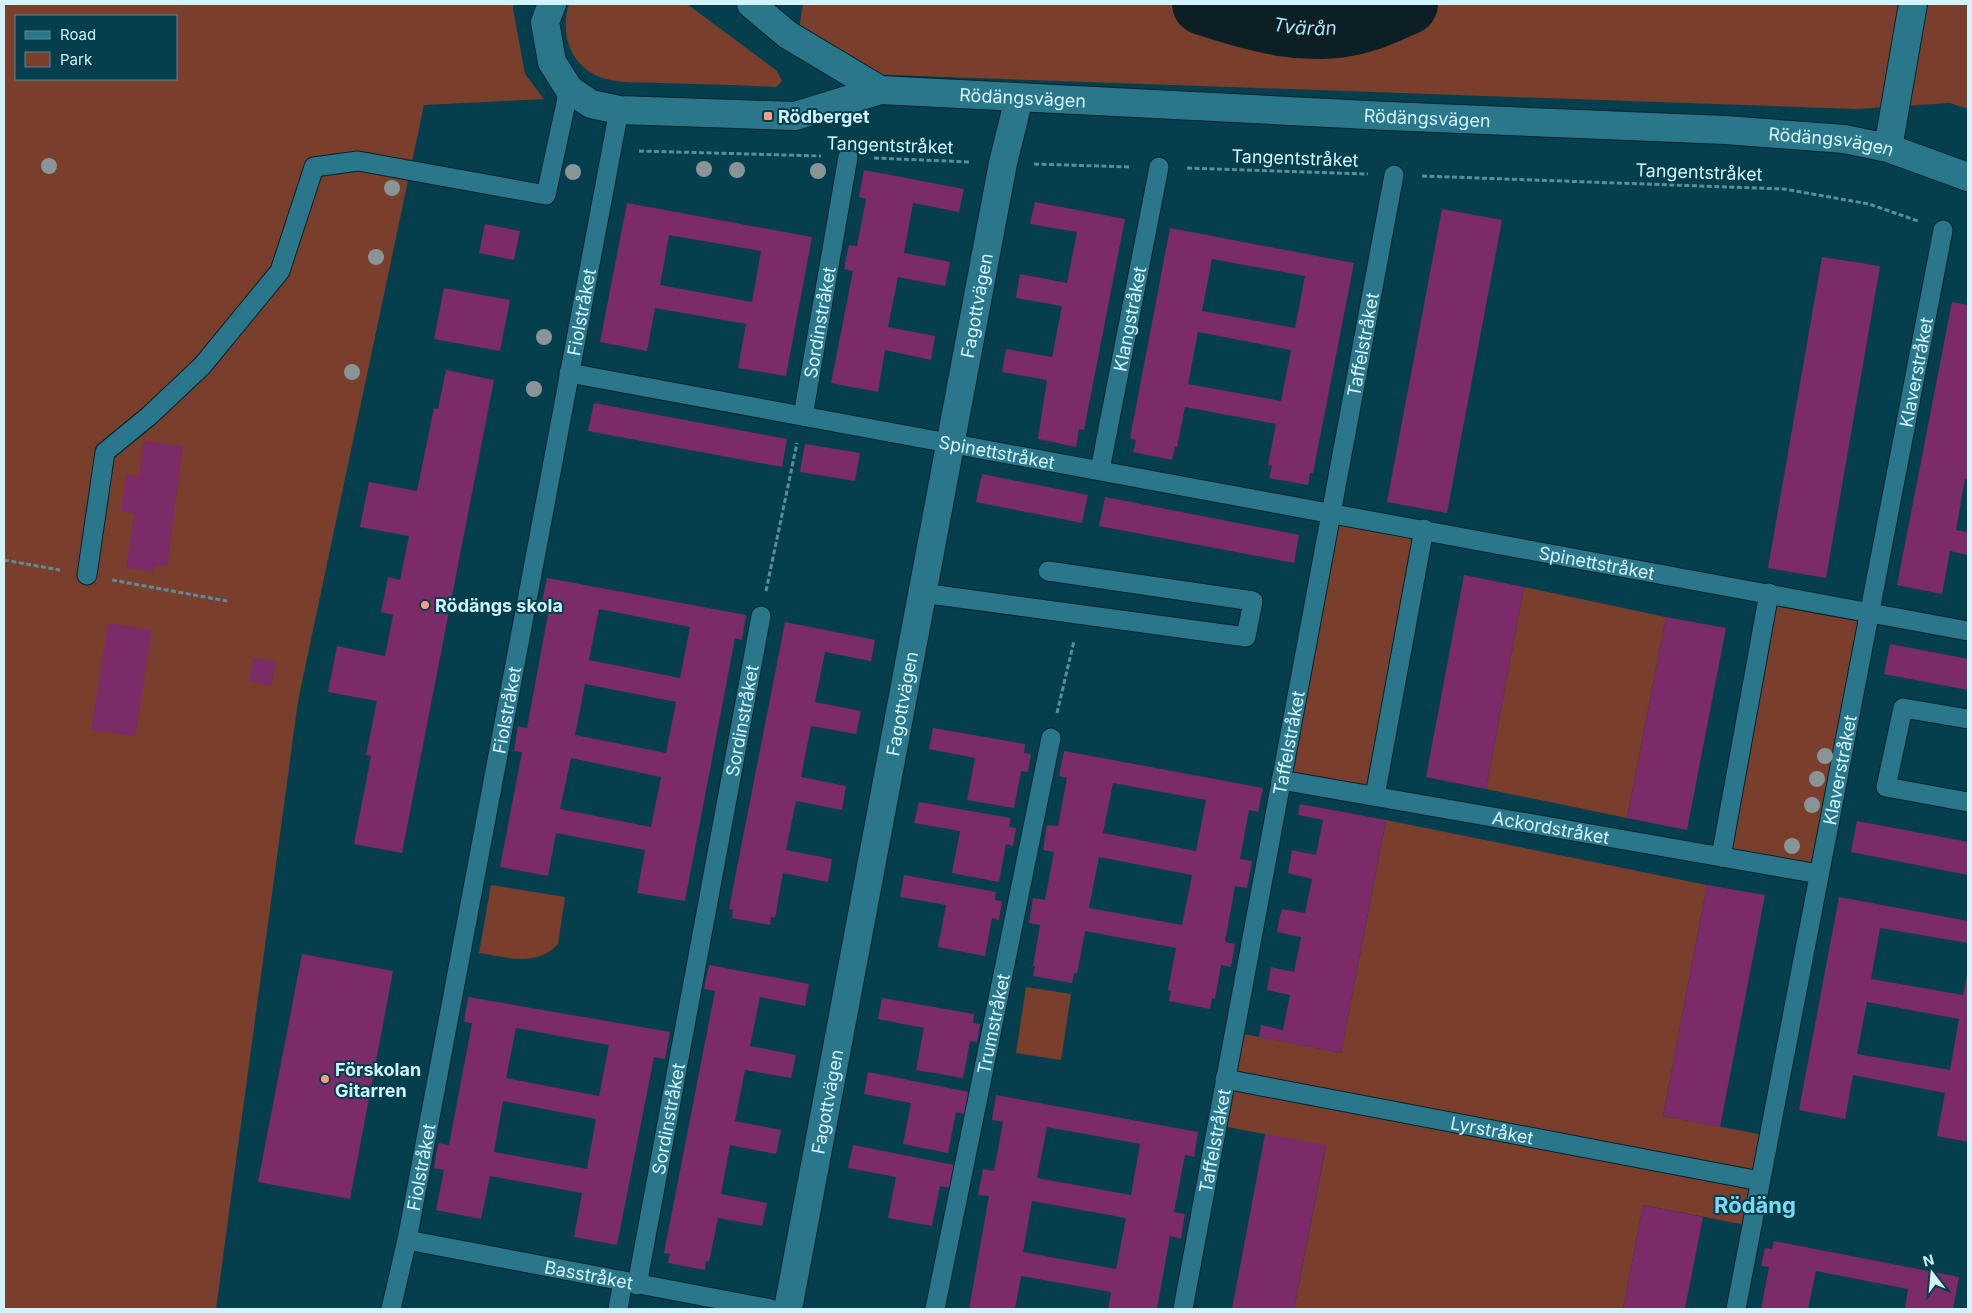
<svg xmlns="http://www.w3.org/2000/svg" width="1972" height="1313" viewBox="0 0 1972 1313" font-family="Inter,sans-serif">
<rect width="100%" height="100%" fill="#053f4d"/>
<path fill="#793f2c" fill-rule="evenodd" d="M4 4H514L513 9 525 74 544 99 424 105 298 701 216 1309H4ZM16 16H176V79H16Z
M569 4H687L777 71 782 81 776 87C738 85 699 84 661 83 642 82 618 84 600 77 569 65 560 32 569 4Z
M803 4H1968V109L1950 103 1855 109 863 74 799 29Z
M1331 512 1424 529 1375 796 1281 780Z
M1524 587 1666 617 1627 818 1486 789Z
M1769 593 1869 612 1819 874 1721 857Z
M1386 820 1707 885 1663 1116 1769 1136 1751 1226 1643 1205 1623 1309H1294L1326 1146 1217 1125 1234 1032 1341 1053Z
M491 885 565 897 558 944C536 968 507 957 479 953Z
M1026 987 1071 994 1061 1060 1016 1053Z"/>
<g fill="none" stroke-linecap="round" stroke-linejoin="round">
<path stroke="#0c1f24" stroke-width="62" id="s1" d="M1203 4C1255 21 1313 39 1368 20 1381 16 1394 9 1407 4"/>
</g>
<path fill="#7b2b67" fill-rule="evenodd" d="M864 170 964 189 959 212 913 203 904 253 950 262 945 286 898 277 888 327 935 336 931 360 885 350 878 392 831 383 853 271 844 269 849 245 857 246 866 199 859 197Z
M1035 202 1125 219 1084 430 1079 429 1076 447 1038 439 1047 380 1002 372 1006 349 1052 357 1062 306 1016 298 1020 274 1067 283 1077 232 1030 224Z
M627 203 812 237 786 376 738 368 746 324 655 308 647 351 600 342ZM669 235 761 251 752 302 660 285Z
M1442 209 1502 220 1447 513 1387 502Z
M485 224 520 231 514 260 479 253Z
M1170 228 1354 263 1313 473H1310L1308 485 1269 478 1272 466 1268 465 1276 424 1185 407 1177 447H1175L1172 460 1133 452 1136 440 1130 438ZM1212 259 1305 276 1295 328 1202 311ZM1198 332 1291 350 1281 401 1188 384Z
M1822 257 1880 266 1826 578 1768 568Z
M444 288 510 300 500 351 434 339Z
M1952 302 1968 305V480L1965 479 1956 530 1968 532V555L1950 551 1942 594 1897 585Z
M446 370 494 380 402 853 354 844 371 756 366 755 377 701 328 692 337 646 385 656 393 615 381 612 388 577 400 580 409 536 360 527 369 482 417 491 434 408 438 409Z
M594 403 787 439 782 467 588 431Z
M144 441 183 446 167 566 155 565 154 572 126 568 134 514 121 511 126 475 139 476Z
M805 444 860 453 855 481 800 472Z
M982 474 1088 495 1082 523 976 502Z
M1105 497 1299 535 1294 563 1099 526Z
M1464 575 1524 587 1486 789 1426 777Z
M547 578 746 615 742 640 735 638 685 901 637 893 645 850 556 833 548 876 500 867 522 752 514 751 518 726 527 728 550 603 542 602ZM599 609 690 627 680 678 589 660ZM585 684 676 702 666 753 575 735ZM571 758 661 777 651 827 560 809Z
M1666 617 1726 628 1687 830 1627 818Z
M785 622 875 640 871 661 825 652 815 702 861 711 856 734 811 726 801 777 846 786 842 810 796 801 786 850 832 859 828 882 783 873 775 918 771 917 770 925 732 918 733 910 729 909Z
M108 623 152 630 135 736 91 730Z
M1890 644 1968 659V690L1884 674Z
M253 658 276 662 271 686 249 681Z
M933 728 1025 744 1024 753 1031 754 1028 772 1021 771 1014 808 967 800 975 758 929 749Z
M1064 751 1263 788 1258 812 1249 810 1240 859 1252 861 1247 888 1235 886 1225 942 1235 944 1231 967 1221 965 1215 999 1212 998 1210 1009 1169 1001 1171 991 1168 990 1176 948 1085 931 1077 974 1074 973 1072 983 1033 976 1035 966H1033L1040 925 1029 923 1033 898 1045 900 1054 852 1043 850 1047 825 1058 826 1067 778 1059 776ZM1113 783 1206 800 1196 851 1103 833ZM1099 857 1192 875 1182 925 1089 908Z
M919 802 1011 818 1009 827 1016 828 1013 846 1006 844 999 882 952 873 960 831 914 823Z
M1300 804 1386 820 1341 1053 1259 1037 1261 1025 1283 1030 1290 995 1267 990 1271 967 1294 972 1301 937 1277 932 1279 920 1282 909 1305 913 1312 879 1288 873 1292 850 1316 855 1323 820 1298 815Z
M1857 821 1968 842V875L1851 852Z
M904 875 996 892 995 900 1002 901 999 920 992 918 985 956 938 947 946 905 900 897Z
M1707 885 1765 895 1720 1127 1663 1116Z
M1839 897 1968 921V943L1880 928 1871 979 1963 995 1968 971V1142L1937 1136 1945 1093 1853 1075 1845 1119 1799 1110ZM1867 1002 1959 1019 1950 1070 1857 1054Z
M302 954 393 971 350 1199 258 1182Z
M709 965 809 984 805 1006 760 997 750 1046 796 1055 791 1078 745 1070 735 1121 781 1130 776 1154 730 1145 721 1194 767 1203 762 1226 718 1218 709 1262 706 1261 705 1270 668 1263 670 1254 664 1253 715 991 704 989Z
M468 997 670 1032 665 1059 654 1057 617 1245 574 1237 582 1193 490 1176 481 1219 436 1210 444 1170 434 1168 438 1143 449 1145 472 1023 464 1022ZM516 1028 609 1045 599 1096 506 1078ZM503 1101 596 1119 587 1169 494 1152Z
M882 998 974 1014 973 1023 980 1024 977 1042 970 1041 963 1078 916 1070 924 1028 878 1019Z
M868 1072 969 1092 965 1114 956 1112 948 1153 903 1144 911 1103 864 1094Z
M996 1095 1198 1132 1194 1157 1185 1155 1174 1212 1185 1214 1181 1239 1170 1236 1157 1309H1108L1111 1292 1021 1276 1015 1309H969L989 1196 978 1195 983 1169 994 1171 1003 1122 992 1120ZM1047 1127 1140 1144 1131 1195 1037 1178ZM1032 1201 1126 1218 1116 1269 1023 1252Z
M1265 1134 1326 1145 1294 1309H1232Z
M853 1145 954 1165 950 1188 940 1186 932 1226 888 1218 896 1177 848 1168Z
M1643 1205 1703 1217 1685 1309H1623Z
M1774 1241 1959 1277 1953 1309H1905L1908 1289 1816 1271 1808 1309H1761L1769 1267 1761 1266 1765 1248 1772 1249Z"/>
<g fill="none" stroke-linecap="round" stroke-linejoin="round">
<g stroke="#04242c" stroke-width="21">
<g id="lane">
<path id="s2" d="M569 373 1968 631"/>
<path id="s3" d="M803 416 848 157"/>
<path id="s4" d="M1100 470 1159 167"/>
<path d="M87 575 105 452 149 416 202 366 280 271 314 167 358 161 546 195 569 89"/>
<path d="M922 593 1246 637 1253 601 1048 571"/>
<path d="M1968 719 1903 708 1886 787 1968 802"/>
<path id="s5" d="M1281 780 1819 874"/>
<path d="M1375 796 1424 529"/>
<path d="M1721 857 1769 593"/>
<path id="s6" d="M1225 1079 1760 1181"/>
<path id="s7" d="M407 1240 771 1309"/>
<path id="s8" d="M637 1285 761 616"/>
<path id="s9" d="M391 1309 407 1240 619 110"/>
<path d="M618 1309 623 1281"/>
<path id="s10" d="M935 1309 1051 738"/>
<path id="s11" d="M1183 1309 1394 175"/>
<path id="s12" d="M1736 1309 1943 230"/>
</g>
</g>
<g stroke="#04242c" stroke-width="30">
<g id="street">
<path id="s13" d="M552 4 545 22 552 62 569 89 591 104 619 110 795 116 880 90 1387 116 1725 130 1844 139 1888 148 1968 177"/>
<path d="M751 4 788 35 880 90"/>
<path d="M1888 148 1913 4"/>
<path id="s14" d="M788 1309 1003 163 1019 98"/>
</g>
</g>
<path stroke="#5c8c99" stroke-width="3" stroke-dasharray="5 2.5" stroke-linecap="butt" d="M639 151 821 156
M874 158 970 162
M1034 164 1130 167
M1187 168 1368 174
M1422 176 1784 189 1869 204 1918 221
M4 560 60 570
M112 580 227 601
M766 591 797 443
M1057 713 1074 641"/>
<use href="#lane" stroke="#2a768a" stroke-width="19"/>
<use href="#street" stroke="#2a768a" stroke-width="28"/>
</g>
<g fill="#899496">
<circle cx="49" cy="166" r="8"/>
<circle cx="704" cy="169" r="8"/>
<circle cx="737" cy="170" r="8"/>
<circle cx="818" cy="171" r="8"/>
<circle cx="573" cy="172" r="8"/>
<circle cx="392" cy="188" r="8"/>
<circle cx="376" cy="257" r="8"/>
<circle cx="544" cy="337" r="8"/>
<circle cx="352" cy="372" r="8"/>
<circle cx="534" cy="389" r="8"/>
<circle cx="1825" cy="756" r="8"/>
<circle cx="1817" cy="779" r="8"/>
<circle cx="1812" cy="805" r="8"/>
<circle cx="1792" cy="846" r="8"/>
</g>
<g fill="#f39f84" stroke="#053f4d" stroke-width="2">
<rect x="763" y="111" width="10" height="10" rx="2.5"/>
<circle cx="425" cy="605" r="5"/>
<circle cx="325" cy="1079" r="5"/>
</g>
<g text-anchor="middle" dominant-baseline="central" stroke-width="4" stroke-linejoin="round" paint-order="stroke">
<g font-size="18" fill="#d0f3fe" stroke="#053f4d">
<text stroke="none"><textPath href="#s13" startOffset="555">Rödängsvägen</textPath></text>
<text stroke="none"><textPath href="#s13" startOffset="960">Rödängsvägen</textPath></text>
<text stroke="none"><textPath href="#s13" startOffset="1365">Rödängsvägen</textPath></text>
<text transform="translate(890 145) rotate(2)">Tangentstråket</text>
<text transform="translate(1295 158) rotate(2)">Tangentstråket</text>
<text transform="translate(1699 172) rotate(2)">Tangentstråket</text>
<text stroke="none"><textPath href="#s14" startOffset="1021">Fagottvägen</textPath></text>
<text stroke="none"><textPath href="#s9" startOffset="1015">Fiolstråket</textPath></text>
<text stroke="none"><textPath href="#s4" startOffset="154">Klangstråket</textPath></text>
<text stroke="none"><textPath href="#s3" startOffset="95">Sordinstråket</textPath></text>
<text stroke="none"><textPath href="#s11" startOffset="981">Taffelstråket</textPath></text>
<text stroke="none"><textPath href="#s12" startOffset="954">Klaverstråket</textPath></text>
<text stroke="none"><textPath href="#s2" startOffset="435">Spinettstråket</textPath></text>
<text stroke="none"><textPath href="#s2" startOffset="1045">Spinettstråket</textPath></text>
<text stroke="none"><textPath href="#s14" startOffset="616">Fagottvägen</textPath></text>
<text stroke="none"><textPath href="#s9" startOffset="610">Fiolstråket</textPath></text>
<text stroke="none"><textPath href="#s8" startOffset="574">Sordinstråket</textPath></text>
<text stroke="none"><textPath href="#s11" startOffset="576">Taffelstråket</textPath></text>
<text stroke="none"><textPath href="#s12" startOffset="549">Klaverstråket</textPath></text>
<text stroke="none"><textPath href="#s5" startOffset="274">Ackordstråket</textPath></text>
<text stroke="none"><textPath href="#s10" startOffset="291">Trumstråket</textPath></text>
<text stroke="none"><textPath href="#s14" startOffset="211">Fagottvägen</textPath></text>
<text stroke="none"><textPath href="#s8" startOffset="169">Sordinstråket</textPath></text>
<text stroke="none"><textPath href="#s6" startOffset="272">Lyrstråket</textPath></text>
<text stroke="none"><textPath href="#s11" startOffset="171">Taffelstråket</textPath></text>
<text stroke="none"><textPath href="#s9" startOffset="145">Fiolstråket</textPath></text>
<text stroke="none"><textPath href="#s7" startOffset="185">Basstråket</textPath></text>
</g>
<g font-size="18" font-weight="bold" fill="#d0f3fe" stroke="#053f4d" text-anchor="start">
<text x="778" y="116">Rödberget</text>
<text x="435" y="605">Rödängs skola</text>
<text x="335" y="1069">Förskolan<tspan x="335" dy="21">Gitarren</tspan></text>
</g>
<g font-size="19" font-style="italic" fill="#a6e2f4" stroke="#053f4d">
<text stroke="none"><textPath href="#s1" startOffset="105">Tvärån</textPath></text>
</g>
<g font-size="22" font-weight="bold" fill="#7adaf6" stroke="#053f4d">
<text x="1755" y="1205">Rödäng</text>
</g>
</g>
<rect width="1972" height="1313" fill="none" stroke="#d0f3fe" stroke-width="10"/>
<rect x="15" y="15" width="162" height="65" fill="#053f4d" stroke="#568794"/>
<rect x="25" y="31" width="25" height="8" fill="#2a768a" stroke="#568794"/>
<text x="60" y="40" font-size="15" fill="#d0f3fe">Road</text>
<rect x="25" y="52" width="25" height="15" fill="#793f2c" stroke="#568794"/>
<text x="60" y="65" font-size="15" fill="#d0f3fe">Park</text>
<g transform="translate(1932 1273) rotate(344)" stroke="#053f4d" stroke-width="4" paint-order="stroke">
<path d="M0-4L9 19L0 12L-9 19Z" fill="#d0f3fe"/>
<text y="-8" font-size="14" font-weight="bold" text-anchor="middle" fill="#d0f3fe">N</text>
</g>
</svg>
